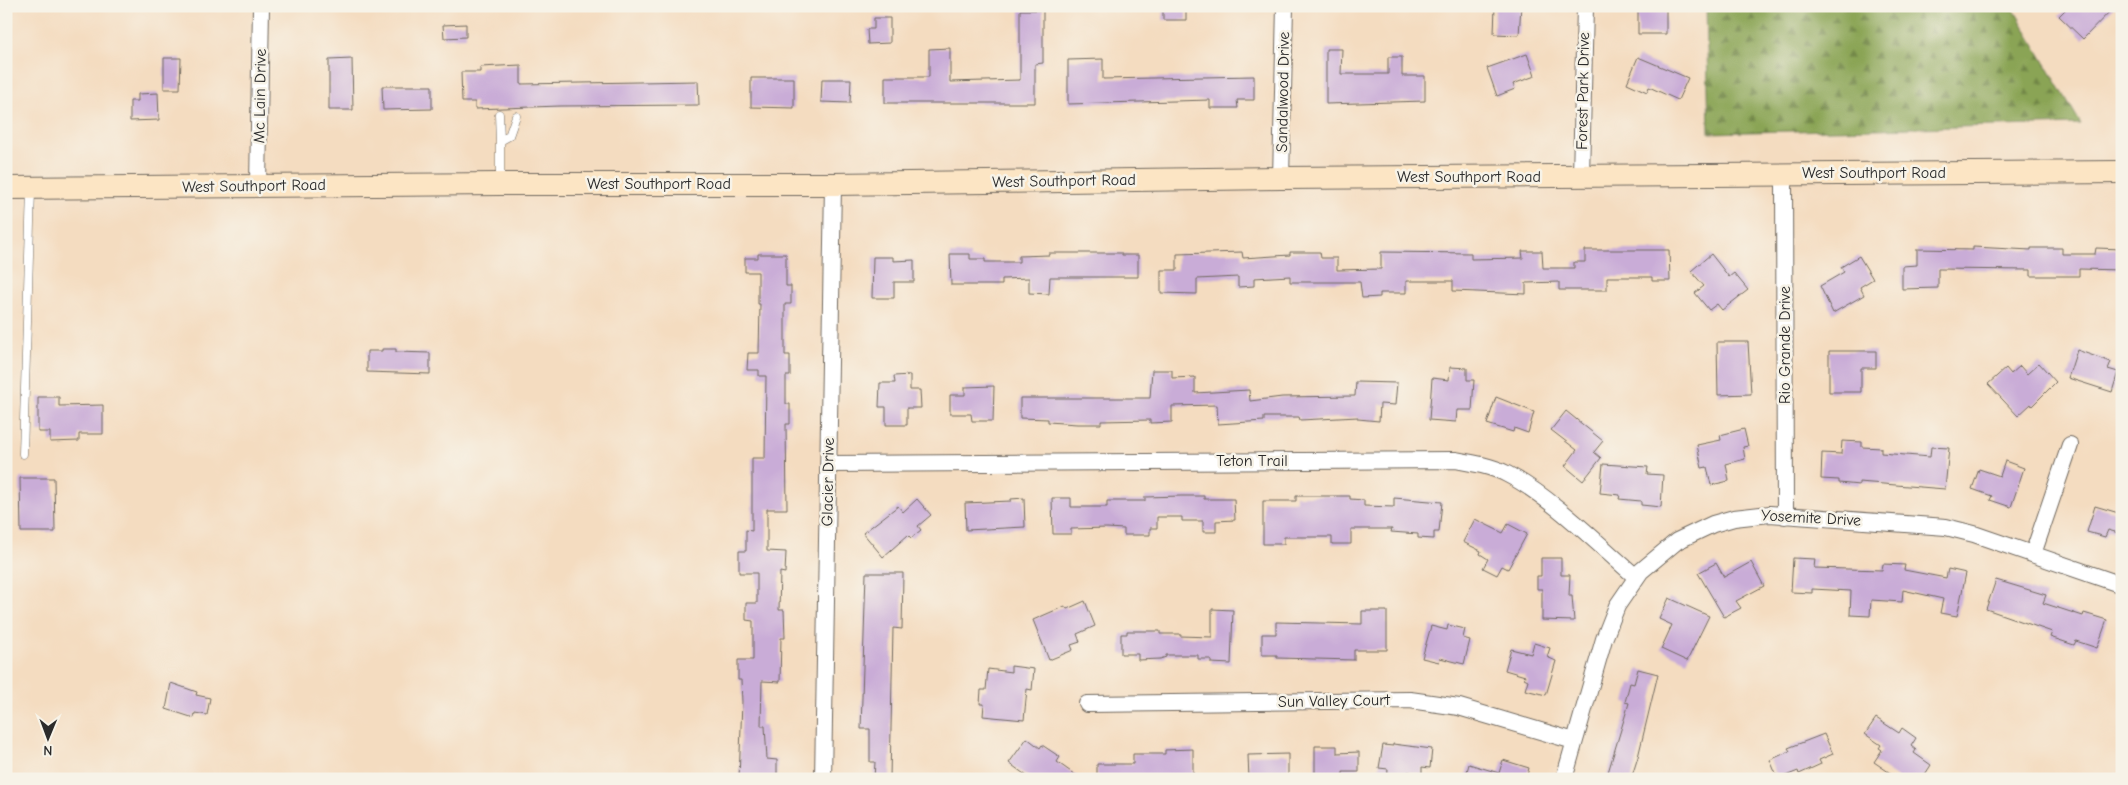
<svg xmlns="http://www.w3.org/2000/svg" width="2128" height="785" viewBox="0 0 2128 785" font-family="'Comic Neue',sans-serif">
<defs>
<pattern id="forest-firs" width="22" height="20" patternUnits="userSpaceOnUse" patternTransform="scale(1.25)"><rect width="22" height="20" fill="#8aa455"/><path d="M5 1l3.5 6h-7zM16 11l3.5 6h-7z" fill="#718647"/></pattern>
</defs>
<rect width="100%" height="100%" fill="#f7f3e8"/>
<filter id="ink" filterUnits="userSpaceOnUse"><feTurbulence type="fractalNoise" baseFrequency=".02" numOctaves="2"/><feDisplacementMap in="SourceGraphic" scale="10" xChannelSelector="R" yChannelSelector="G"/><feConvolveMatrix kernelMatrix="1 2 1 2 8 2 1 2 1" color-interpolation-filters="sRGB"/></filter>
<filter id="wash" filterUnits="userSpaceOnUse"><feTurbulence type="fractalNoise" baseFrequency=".0096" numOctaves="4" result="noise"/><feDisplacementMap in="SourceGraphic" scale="20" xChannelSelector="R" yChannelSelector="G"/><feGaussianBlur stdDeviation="1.12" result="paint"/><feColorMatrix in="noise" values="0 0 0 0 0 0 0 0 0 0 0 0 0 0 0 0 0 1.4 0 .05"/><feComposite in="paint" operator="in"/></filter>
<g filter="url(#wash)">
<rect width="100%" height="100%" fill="#f4dcc0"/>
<path fill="url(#forest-firs)" stroke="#5a6840" d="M1706 6H2012L2081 124 1709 133Z"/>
<g id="blocks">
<path fill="#c9acd7" d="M1163 6H1186V20H1163Z
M1495 6H1521L1519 35 1494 34Z
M1638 6H1666V34H1638Z
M2069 6H2115L2083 39 2059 16Z
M1020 10H1043V63L1035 64V103H885V77H929V49L950 48V82L1020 80Z
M874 18H890V43L868 44 867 29H874Z
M466 24V37L444 38 443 25Z
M1326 49H1342L1341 74H1388V57H1402V76H1425V101L1326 104Z
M1527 54 1535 76 1513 84 1515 89 1497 96 1487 68Z
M1638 57 1688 78 1678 100 1649 87 1647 92 1627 83Z
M164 58H181L180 89H164Z
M352 59 353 110H329V60Z
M1103 59V79L1254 76V100H1237L1238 108H1210V100L1068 104V60Z
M521 65V84L698 81 699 105 560 106 475 109V102H462L461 72H480V67Z
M751 78H794V108L751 107Z
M822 79H851L850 103 821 102Z
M382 86H432V109L383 110Z
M158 93 159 120 130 121V101H138V94Z
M1973 247 2031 250V248H2062V254H2095L2096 248 2122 249V270L2079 269V276H2031V270L1938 269V288L1902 289V266L1917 265V249L1973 250Z
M1585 250H1669L1670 281H1652V277H1607V290H1559V282L1526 283V294L1453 291V281H1406V293H1380V297L1362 298 1360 282H1290V276L1254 278V286L1238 287V277L1197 279V294L1161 293V270H1177V254L1242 252 1243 258 1290 255V252H1320L1321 258H1337V270L1381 269V252L1471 253V259L1523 258 1522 251H1542L1543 268H1574V262H1585Z
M1049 253H1122V255H1138V277H1050L1049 294 1029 293V278L1002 279V285H951L950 254H970V259H985V262H1019V256L1049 255Z
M758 254H786V286H791V304H785V355H790V376H786V404H790V424H786L787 509H767V551L786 552 785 573 780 572 779 610H784L785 638H781L780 682 762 681 761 726H765L767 759 777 760V779H739L742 702 741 680H738V660H753V621L746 620V603H757V573H739V551H746V530L752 531V458H765L766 376H759V370H747L748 353H759L760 304H758V272H745V258H758Z
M1711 254 1729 277 1734 273 1748 290 1722 310 1717 304 1709 310 1695 293 1704 286 1691 271Z
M1859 256 1873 279 1860 287 1864 295 1833 313 1820 286 1844 272 1841 267Z
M873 257H893V261L914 260V282H894V298H872Z
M1717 342H1748L1751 394 1718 395Z
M382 349H396V352L430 353V374L367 372V351H382Z
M2077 350 2111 362 2108 369 2118 372 2112 392 2068 378Z
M1829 351H1876V368H1861V392H1829Z
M2039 363 2056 382 2032 406 2031 404 2018 416 1988 384 2006 368 2011 374 2020 366 2027 374Z
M1450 367 1467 368V380H1474L1472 410H1457L1456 422 1429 420 1432 378 1449 380Z
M1152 370H1172V378L1195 377V393L1249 390 1250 401 1282 397 1355 396 1356 382 1397 383 1395 405 1380 404 1379 421 1358 419V417L1300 420 1299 417H1264V421L1218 424 1217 405 1172 406V422L1150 423V420L1101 421V424H1077L1048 422V419L1020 418V398H1150Z
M910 375V390H920L921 408H907V425H886V407H879L880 383H895L894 376Z
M994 386 993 421H972L971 414H950V395H965V387Z
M38 397H59V406L103 405V434H79V441L50 442V432H38Z
M1496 397 1534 412 1528 433 1514 428 1513 432 1487 424Z
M1566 411 1603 441 1594 452 1601 458 1583 481 1565 466 1577 450 1551 430Z
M1744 429 1748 446 1743 447 1745 459 1726 464 1729 481 1711 485 1707 467 1702 468 1697 445 1721 440 1720 435Z
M1842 441 1862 442V447L1881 448V453L1930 457 1931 447 1949 448 1945 489 1859 482V485L1839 483V480L1821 479 1822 453 1841 454Z
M2005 461 2024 468 2011 507 1990 500 1992 496 1972 489 1979 469 2000 476Z
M1603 464 1648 467 1647 474 1663 475 1661 507 1641 505V501L1619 499 1620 495 1600 493Z
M20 478H54L55 532H21Z
M1181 496H1204V499H1234L1235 520 1216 521V532H1203V521H1182V517H1157V528H1150V535H1124V529L1107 528 1071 529V534H1053L1052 498H1071V507H1107V501H1145V497Z
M1296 496H1350V499L1364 500V506L1394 507V498L1442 502 1439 532H1434V539L1418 538V534L1391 532 1392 529H1351V544H1332V537H1284V544H1263V501H1296Z
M1024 498 1025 527 966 530 965 503 1011 501V499Z
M917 499 931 515 918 526 921 530 911 538 908 535 883 557 863 533 898 506 903 512Z
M2095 506 2122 514V534L2108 530 2105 537 2087 532Z
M1475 519 1503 533 1508 524 1527 534 1508 569 1502 566 1497 575 1483 568 1488 559 1480 554 1481 551 1463 542Z
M1541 558H1561V575H1570L1569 596H1572L1574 621 1542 620V589H1537V576H1541Z
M1793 558 1815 559 1814 568 1882 570 1883 564 1905 565 1904 570 1946 578 1948 569 1966 573 1957 616 1940 613 1943 599 1903 590 1902 602 1871 600 1870 616 1850 615 1851 591 1812 589V593L1791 592Z
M1751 562 1764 586 1736 601 1741 608 1724 617 1698 573 1716 563 1724 577Z
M866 573H903L902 629 893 628 890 779H874L875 762H870V729H861Z
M1996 580 2046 595 2043 603 2083 616 2084 613 2107 620 2097 648 2076 641 2074 645 2050 637 2052 632 1986 609Z
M1669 598 1709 616 1687 661 1661 649 1672 625 1659 619Z
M1085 601 1095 626 1077 634 1080 642 1071 645 1073 650 1049 660 1033 620 1065 606 1067 609Z
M1212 609 1233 610 1231 664 1211 663V659H1198V655H1166V657L1160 659 1138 660V654H1121V634H1127V631H1160V634H1180V636L1212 637Z
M1362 611H1387V650H1354V660L1277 658V655H1262V634H1276V622L1362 624Z
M1448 625 1465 629 1463 638 1470 640 1464 664 1440 658 1439 662 1422 658 1431 626 1447 630Z
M1534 643 1550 648 1547 657 1556 661 1546 695 1525 690 1528 680 1524 678 1525 676 1505 670 1511 649 1531 654Z
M1011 666 1034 669 1032 690 1027 689 1024 720 983 716 984 704H980L981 690H986L988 669 1011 672Z
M1638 669 1658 674 1638 757 1631 779H1606L1629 703 1625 702 1630 683 1634 684Z
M171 683 197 692 196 695 210 698 207 715 195 713 194 718 166 709Z
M1876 718 1899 733 1902 728 1916 738 1911 746 1916 750 1914 753 1931 765 1922 779H1899L1874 762 1882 750 1879 748 1881 745 1865 734Z
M1824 734 1833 754 1819 760 1821 764 1799 774 1798 771 1778 779 1770 760 1790 751 1788 748Z
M1027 738 1040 748 1042 745 1060 757 1057 762 1081 779H1031L1009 763Z
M1393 744 1432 749 1430 768 1422 767V774L1408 772 1407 779H1387L1388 769 1379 768 1383 745 1393 746Z
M1315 746H1337V753L1359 752V772H1343V779H1315Z
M1193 749V779H1097V764H1133V754H1165V750Z
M1288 754V779H1249L1248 755Z
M1503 760 1529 768 1526 779H1465L1469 764 1499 773Z"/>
</g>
</g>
<g filter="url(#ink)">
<use href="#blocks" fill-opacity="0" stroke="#71695f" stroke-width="1"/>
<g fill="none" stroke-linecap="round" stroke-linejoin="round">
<g stroke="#71695f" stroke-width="9">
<path id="service" d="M499 114 500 141
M500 182V141L509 136 516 116
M23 454 31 190"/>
</g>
<g stroke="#71695f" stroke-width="18">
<path id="minor" d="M1784 174 1785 516
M1581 176 1585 6
M1281 178 1285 6
M258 186 261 6
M829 464 1456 460C1473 463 1491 466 1507 474 1550 496 1599 545 1636 577
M2033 554 2070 445
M1087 704 1410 700 1459 707 1574 741
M823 779 833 184
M1564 779 1604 639 1617 606 1641 571 1677 541 1713 524 1734 518 1770 514 1946 527 1974 534 2122 585"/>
</g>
<g stroke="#71695f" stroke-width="24">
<path id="secondary" d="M6 188 500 184H833L1281 178 2122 172"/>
</g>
<use href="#service" stroke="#fff" stroke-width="8"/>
<use href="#minor" stroke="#fff" stroke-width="16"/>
<use href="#secondary" stroke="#fce5c4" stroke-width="22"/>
</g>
</g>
<g text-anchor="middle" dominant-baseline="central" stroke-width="5" stroke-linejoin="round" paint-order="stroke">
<g font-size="16" fill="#2b2b2b" stroke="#f7f3e8">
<text transform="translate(1583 91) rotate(-89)">Forest Park Drive</text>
<text transform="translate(1283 92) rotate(-89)">Sandalwood Drive</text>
<text transform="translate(260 96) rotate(-89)">Mc Lain Drive</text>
<text x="1874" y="173">West Southport Road</text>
<text x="1469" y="177">West Southport Road</text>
<text transform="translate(1064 181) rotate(-1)">West Southport Road</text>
<text x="659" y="184">West Southport Road</text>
<text transform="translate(254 186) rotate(-1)">West Southport Road</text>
<text transform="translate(1785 345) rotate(-90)">Rio Grande Drive</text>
<text x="1252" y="461">Teton Trail</text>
<text transform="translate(828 482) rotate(-89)">Glacier Drive</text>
<text transform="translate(1811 518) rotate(3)">Yosemite Drive</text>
<text transform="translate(1334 701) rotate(-1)">Sun Valley Court</text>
</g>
</g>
<rect width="2128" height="785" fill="none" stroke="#f7f3e8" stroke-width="25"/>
<g transform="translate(48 738) rotate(181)" stroke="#f7f3e8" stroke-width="4" paint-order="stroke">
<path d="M0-4L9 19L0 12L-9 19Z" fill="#2b2b2b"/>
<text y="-8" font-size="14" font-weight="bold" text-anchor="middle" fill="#2b2b2b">N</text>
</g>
</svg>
